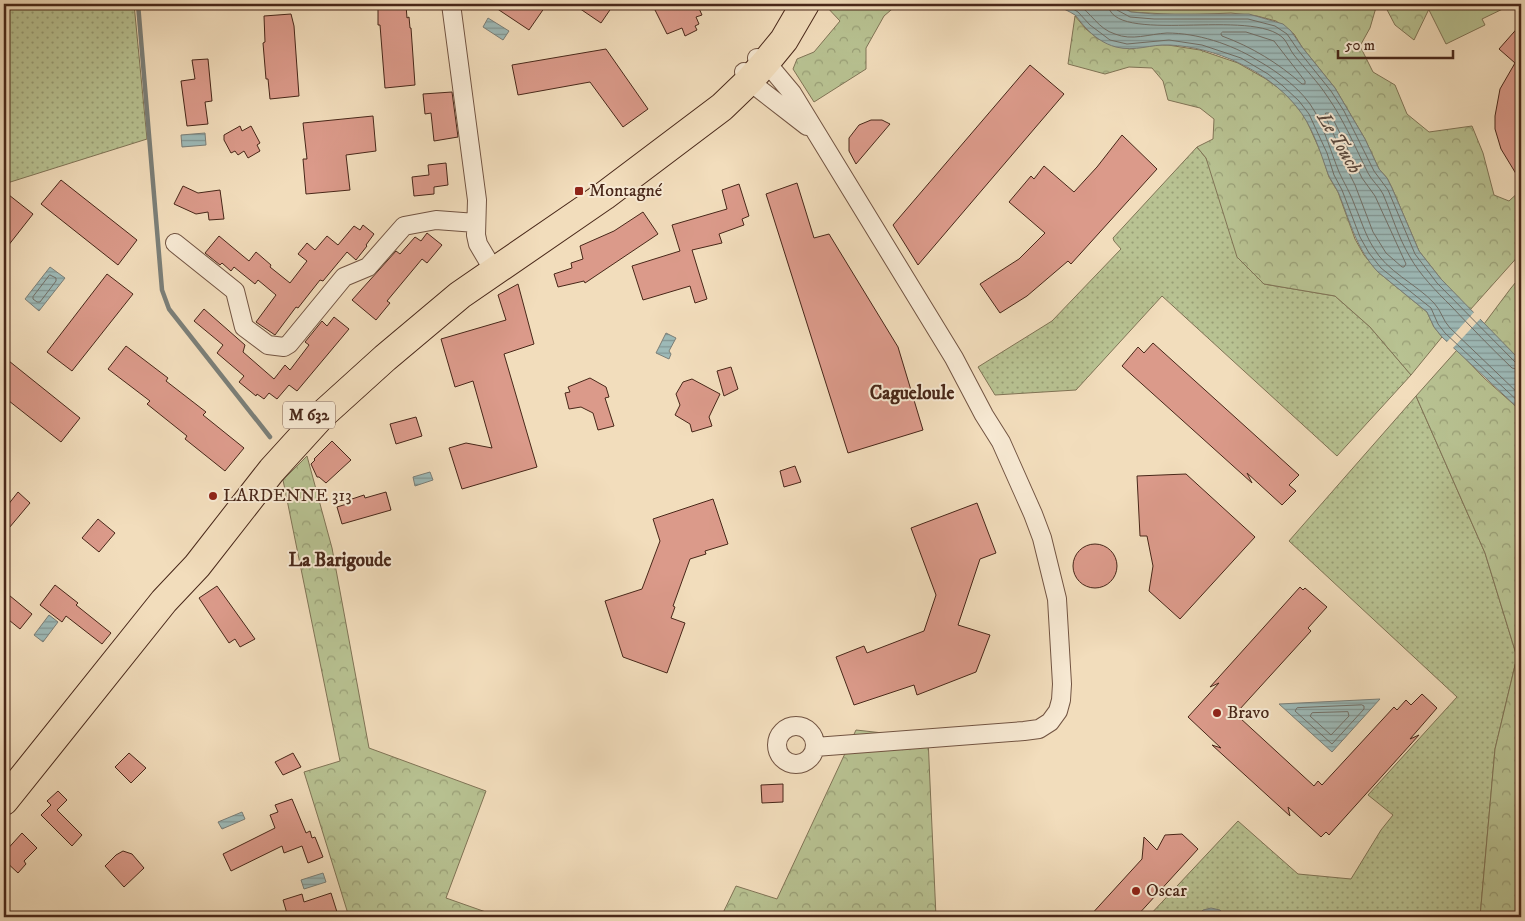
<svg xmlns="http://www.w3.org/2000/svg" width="1525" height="921" viewBox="0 0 1525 921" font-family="'IM FELL DW Pica',serif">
<defs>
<pattern id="grass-dots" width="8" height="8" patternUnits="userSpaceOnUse" patternTransform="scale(1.25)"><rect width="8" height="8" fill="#b8c292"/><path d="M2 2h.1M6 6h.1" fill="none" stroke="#989e76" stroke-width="1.8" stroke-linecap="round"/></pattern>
<pattern id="forest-crowns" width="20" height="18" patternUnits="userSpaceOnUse" patternTransform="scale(1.25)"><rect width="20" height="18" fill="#b8c292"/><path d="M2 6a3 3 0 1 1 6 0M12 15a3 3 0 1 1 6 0" fill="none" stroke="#989e76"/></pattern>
<pattern id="water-rules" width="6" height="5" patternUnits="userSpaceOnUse" patternTransform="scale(1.25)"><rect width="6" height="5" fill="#9dbab8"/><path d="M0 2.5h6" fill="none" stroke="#829795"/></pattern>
</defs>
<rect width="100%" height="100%" fill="#f2ddbc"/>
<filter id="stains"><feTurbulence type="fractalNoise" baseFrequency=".004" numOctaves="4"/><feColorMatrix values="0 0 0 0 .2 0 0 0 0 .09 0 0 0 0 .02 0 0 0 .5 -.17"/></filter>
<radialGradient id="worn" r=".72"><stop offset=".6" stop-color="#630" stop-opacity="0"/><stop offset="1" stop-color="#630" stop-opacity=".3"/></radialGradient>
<path fill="url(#grass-dots)" stroke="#807456" d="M4 4H134L147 139 4 184Z
M1197 147 1206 158 1264 284 1335 296 1370 327 1411 375 1337 456 1162 296 1076 390 995 395 978 367 1052 321 1121 249 1114 241 1113 238Z
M1416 396 1485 553 1517 657 1495 749 1480 917H1148L1238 821 1298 874 1351 879 1381 830 1393 815 1368 795 1457 697 1289 541Z"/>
<path fill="url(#forest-crowns)" stroke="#807456" d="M824 4H898L884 16 866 48V69L814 102 793 69 797 59 814 52 840 21Z
M1116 4C1128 4 1140 3 1151 4 1166 5 1184 10 1198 4H1377L1370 28 1360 46 1373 72 1395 85 1407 114 1429 132 1472 126 1483 153 1494 195 1509 201 1521 190V253L1470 310 1441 279 1419 251 1392 188 1387 178 1379 169 1365 139 1335 88 1302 47 1294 34 1276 21 1257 16 1231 13 1183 15 1131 12Z
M1384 4H1426L1429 9 1414 40 1395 25Z
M1075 16 1086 29 1098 39 1155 45H1168L1200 50 1238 63 1266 79 1280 89 1296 105 1305 117 1322 155 1329 177 1338 192 1355 239 1364 255 1378 272 1427 312 1434 327 1442 337 1411 375 1370 327 1335 296 1264 284 1237 257 1206 158 1197 147 1213 139 1214 119 1200 108 1168 100 1163 81 1152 68 1129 67 1105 74 1068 64Z
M1521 276V361L1484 324 1511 288Z
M1457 350 1484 378 1521 411V917H1480L1495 749 1517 657 1485 553 1416 396Z
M307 456 332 548 369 748 486 791 446 898 500 917H349L304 772 340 761 283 480Z
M856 730 928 738 936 917H721L736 886 777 899Z"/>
<path fill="#b8c292" stroke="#807456" d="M1426 4H1513L1482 19 1485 25 1446 44Z"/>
<path fill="url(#water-rules)" stroke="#7b7f78" d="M1055 4H1116L1131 12 1154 14H1249L1283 24 1291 31 1302 47 1335 88 1365 139 1379 169 1387 178 1392 188 1419 251 1441 279 1521 361V411L1442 337 1434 327 1427 312 1378 272C1357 250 1350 222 1339 194 1336 187 1331 181 1328 174 1320 151 1312 125 1296 106 1266 70 1215 47 1169 45 1151 44 1135 52 1116 47 1104 44 1093 36 1085 27 1081 23 1079 19 1075 15 1069 11 1061 8 1055 4Z
M488 18 509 31 503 40 483 27Z
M205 133 206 145 182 147 181 135Z
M50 267 65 278 39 311 25 299Z
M666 333 676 338 669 351 671 354 669 359 656 353Z
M430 472 433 480 415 486 413 477Z
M49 615 58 622 43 642 34 635Z
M1380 699 1332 752 1279 704Z
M242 812 245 819 222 829 218 822Z
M323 873 326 882 304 889 301 880Z
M1211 908 1220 910 1226 917H1197L1203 910Z"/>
<path fill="#f2ddbc" d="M1475 311 1481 318 1452 349 1446 343Z"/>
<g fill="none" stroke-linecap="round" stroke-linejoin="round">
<path stroke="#727068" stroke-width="1" d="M1065 4 1078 12 1090 25 1110 40 1127 44 1169 40 1202 45 1241 58 1268 74 1283 86 1299 101 1309 114 1327 153 1334 175 1342 190 1360 237 1369 253 1381 268 1431 308 1438 324 1445 333 1521 404
M1077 4C1091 12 1098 29 1115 34 1132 41 1149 34 1167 33 1197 33 1231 44 1257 60 1278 72 1303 90 1315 112 1325 131 1331 152 1339 172 1344 183 1351 194 1355 206 1361 220 1365 234 1373 247 1387 272 1415 283 1434 303 1441 310 1443 321 1450 328L1521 396
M1108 4C1111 47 1254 6 1284 39 1288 44 1290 50 1294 55 1305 69 1318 82 1327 96 1344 120 1355 147 1368 173 1372 181 1379 186 1383 194 1392 215 1398 237 1410 257 1420 275 1436 291 1451 306 1471 327 1491 348 1512 368L1521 370
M1115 4 1117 10 1130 17 1154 19H1248L1275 26 1287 34 1298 50 1331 91 1344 111 1374 171 1388 190 1415 254 1437 283 1516 363 1521 364
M1223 32H1246L1274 41 1305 81V84H1302C1278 63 1252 47 1222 36L1221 34Z
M1326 113H1329L1332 117 1362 178 1375 196 1406 264 1404 267H1402L1386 253 1373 232 1355 185 1347 169 1340 148 1325 116Z
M50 275 56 278V281L40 302H37L33 299V297Z
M1362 705 1364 706V709L1332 744 1295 711 1297 708Z
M1348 712 1349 716 1331 735 1310 716 1312 713Z"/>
<path stroke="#7b7f78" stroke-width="4.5" d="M138 4 162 290 169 309 270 437"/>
</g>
<path fill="#db9a8a" stroke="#482719" d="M490 4H547L529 30Z
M573 4H614L601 23Z
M652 4H697L702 15 696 17 699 24 695 26 697 30 685 36 682 28 667 34Z
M406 5 407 18 409 17 410 28H411L415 85 385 88 380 25H378V7Z
M291 14 294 26 299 96 270 99 268 79H266L263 43 265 42 264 16Z
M1521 24V182L1501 149 1495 129V116L1500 89 1515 63 1499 49Z
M606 49 648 109 623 127 590 82 518 95 512 65Z
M208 59 212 101 205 102 208 124 187 126 181 81 195 79 192 60Z
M1030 65 1064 94 918 265 893 225Z
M452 92 458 137 434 141 431 113 425 114 423 94Z
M373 116 376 151 346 155 350 190 306 194 303 159H307L303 123Z
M871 120H882L890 124 856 164 849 151V138L859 125Z
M240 126 242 131 251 126 260 143 257 145 260 151 248 158 244 151 238 155 235 151 231 153 224 140V135Z
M1122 135 1157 169 1071 264 1068 261 1027 296 1000 313 980 284 1019 259 1045 233 1009 202 1031 176 1034 179 1044 166 1074 192 1097 167Z
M446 163 448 185 434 187V194L414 196 412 177 429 175 428 165Z
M61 180 137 240 118 265 41 204Z
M797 183 814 238 829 234 898 347 923 430 848 453 766 194Z
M739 184 749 216 742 219 744 225 719 234 722 243 692 250 707 299 695 303 690 286 643 300 632 266 680 251 672 225 727 209 722 190Z
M183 186 198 193 220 190 224 219 209 220 208 212 196 214 174 204Z
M9 195 33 214 4 251V203Z
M643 212 658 234 585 283 584 281 558 287 554 274 572 268 571 263 583 259 580 246 614 231Z
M363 225 374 234 366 245 367 246 356 260 347 252 323 281 320 280 298 308 296 307 275 335 256 322 276 295 258 280 255 284 234 267 231 271 222 263 220 265 205 253 219 236 249 261 256 252 271 265 270 267 290 283 307 261 298 254 307 243 315 250 327 236 338 245 354 226 360 230Z
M427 233 442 245 427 263 422 259 387 301 390 303 376 320 352 300 396 251 400 254 415 237 421 241Z
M107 274 133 294 72 371 47 352Z
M518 284 534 344 504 354 537 467 462 489 449 448 466 443 492 448 473 381 455 387 441 339 506 320 498 295Z
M204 309 245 345 243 352 274 379 285 365 290 370 309 345 305 342 322 321 327 326 334 317 349 329 297 391 289 385 277 399 269 393 264 399 257 394 256 396 239 382 244 376 217 353 223 345 194 321Z
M1153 343 1299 475 1289 485 1296 491 1282 505 1247 473 1252 483 1122 366 1138 347 1144 353Z
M126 346 168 378 166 381 206 412 203 415 244 448 225 471 185 439 187 436 147 404 150 401 108 369Z
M4 357 80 418 61 442 4 397Z
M731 367 738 389 724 396 717 371Z
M590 378 606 387 609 397 605 398 614 426 598 430 593 413 581 407 569 409 565 393 570 392 568 387Z
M692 379 720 394 709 417 712 426 692 432 690 424 675 415 680 405 676 394 683 382Z
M416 417 422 436 396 444 390 424Z
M332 441 351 460 326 483 319 477H317L311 464 315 460 314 459Z
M795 466 801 482 784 487 780 471Z
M1186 474 1255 537 1180 619 1149 591 1153 566 1147 536H1140L1137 476Z
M18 492 30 503 4 534V510Z
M386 492 391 510 342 524 337 507 350 503 349 500 364 495 365 498Z
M713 499 728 544 705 551 706 554 690 559 673 606 675 607 671 618 685 623 667 673 623 657 605 601 642 589 660 541 653 519Z
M977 503 996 553 980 559 958 625 990 635 976 672 917 695 914 685 854 705 836 657 864 646 867 653 924 631 936 595 911 528Z
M98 519 115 533 99 552 82 538Z
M1073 566a22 22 0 1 1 44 0a22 22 0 1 1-44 0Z
M55 585 78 603 76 605 111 633 102 644 66 616 62 622 40 605Z
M217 586 255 639 240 647 235 639 229 643 199 598Z
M1300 587 1303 590 1305 588 1327 607 1308 628 1311 631 1239 710 1244 714 1240 718 1314 786 1318 781 1322 785 1394 707 1397 710 1406 700 1411 705 1422 694 1437 708 1410 739 1419 735 1329 835 1326 832 1321 837 1288 807 1290 816 1212 745 1221 748 1188 717 1219 683 1210 687Z
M4 591 32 614 20 629 4 616Z
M129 753 146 768 131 783 115 767Z
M293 753 301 767 283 775 275 762Z
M783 784V802L762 803 761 785Z
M58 791 67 800 57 810 82 835 72 846 41 815 51 805 47 801Z
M292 799 306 833 310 831 312 838 315 837 323 857 308 863 302 846 284 853 282 846 231 871 223 854 275 828 270 815 278 812 275 805Z
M22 833 37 848 24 861 26 864 18 873 4 860V853Z
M1182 834 1198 849 1136 917H1089L1142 859 1144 837 1157 850 1165 835Z
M123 851 132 854 144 868 124 887 105 866 116 855Z
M331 893 337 912 323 917H288L283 900 302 894 304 902Z"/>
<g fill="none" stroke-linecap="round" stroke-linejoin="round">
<g stroke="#725442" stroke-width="20">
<path id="minor" d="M451 4 477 200 476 235 478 244 494 271
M757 58 766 62 792 93 954 358 984 415 1001 442 1033 514 1042 538 1057 599 1062 684 1061 700 1058 711 1050 722 1039 729 1024 731 815 747
M744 72 749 81 807 126
M175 243 235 291 244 327 268 345 284 347 289 344 344 277 368 267 404 226 436 220 476 223
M777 745a19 19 0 1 1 38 0a19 19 0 1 1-38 0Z"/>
</g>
<g stroke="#482719" stroke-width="30">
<path id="primary" d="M4 801 164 601 197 566 272 470 322 415 385 358 460 295 604 196 722 107 749 81 766 62 784 40 805 4"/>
</g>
<use href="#minor" stroke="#f7e9d3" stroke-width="18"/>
<use href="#primary" stroke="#f2ddbc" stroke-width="28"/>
</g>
<g fill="#8f2418" stroke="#f7e9d3" stroke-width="2">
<rect x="574" y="186" width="10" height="10" rx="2.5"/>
<circle cx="213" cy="496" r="5"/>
<circle cx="1217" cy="713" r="5"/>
<circle cx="1136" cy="891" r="5"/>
</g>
<g text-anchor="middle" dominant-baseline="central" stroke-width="4" stroke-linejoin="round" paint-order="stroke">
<rect fill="#f7e9d3" stroke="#7c6151" stroke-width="1" x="283" y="401.5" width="52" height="27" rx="4"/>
<g font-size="16" font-weight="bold" fill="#482719">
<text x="309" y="415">M 632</text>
</g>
<g font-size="18" fill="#482719" stroke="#f7e9d3" text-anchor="start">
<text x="589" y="191">Montagné</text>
<text x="223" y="496">LARDENNE 313</text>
<text x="1227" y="713">Bravo</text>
<text x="1146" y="891">Oscar</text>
</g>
<g font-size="19" font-style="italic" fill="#5d4c41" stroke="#f7e9d3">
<text transform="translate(1339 143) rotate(59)">Le Touch</text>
</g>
<g font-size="19" font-weight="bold" fill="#482719" stroke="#f7e9d3">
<text x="912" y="393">Cagueloule</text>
<text x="340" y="560">La Barigoude</text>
</g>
</g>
<rect width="1525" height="921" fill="none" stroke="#f2ddbc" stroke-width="20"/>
<rect x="5" y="5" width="1515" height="911" fill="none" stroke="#482719" stroke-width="2.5"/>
<rect x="10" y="10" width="1505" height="901" fill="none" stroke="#482719"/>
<path d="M1338 50v8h115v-8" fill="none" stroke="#482719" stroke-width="2.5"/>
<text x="1345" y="50" font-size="15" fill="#482719" stroke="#f7e9d3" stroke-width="4" paint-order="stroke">50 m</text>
<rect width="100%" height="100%" filter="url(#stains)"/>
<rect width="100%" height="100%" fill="url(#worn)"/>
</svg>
